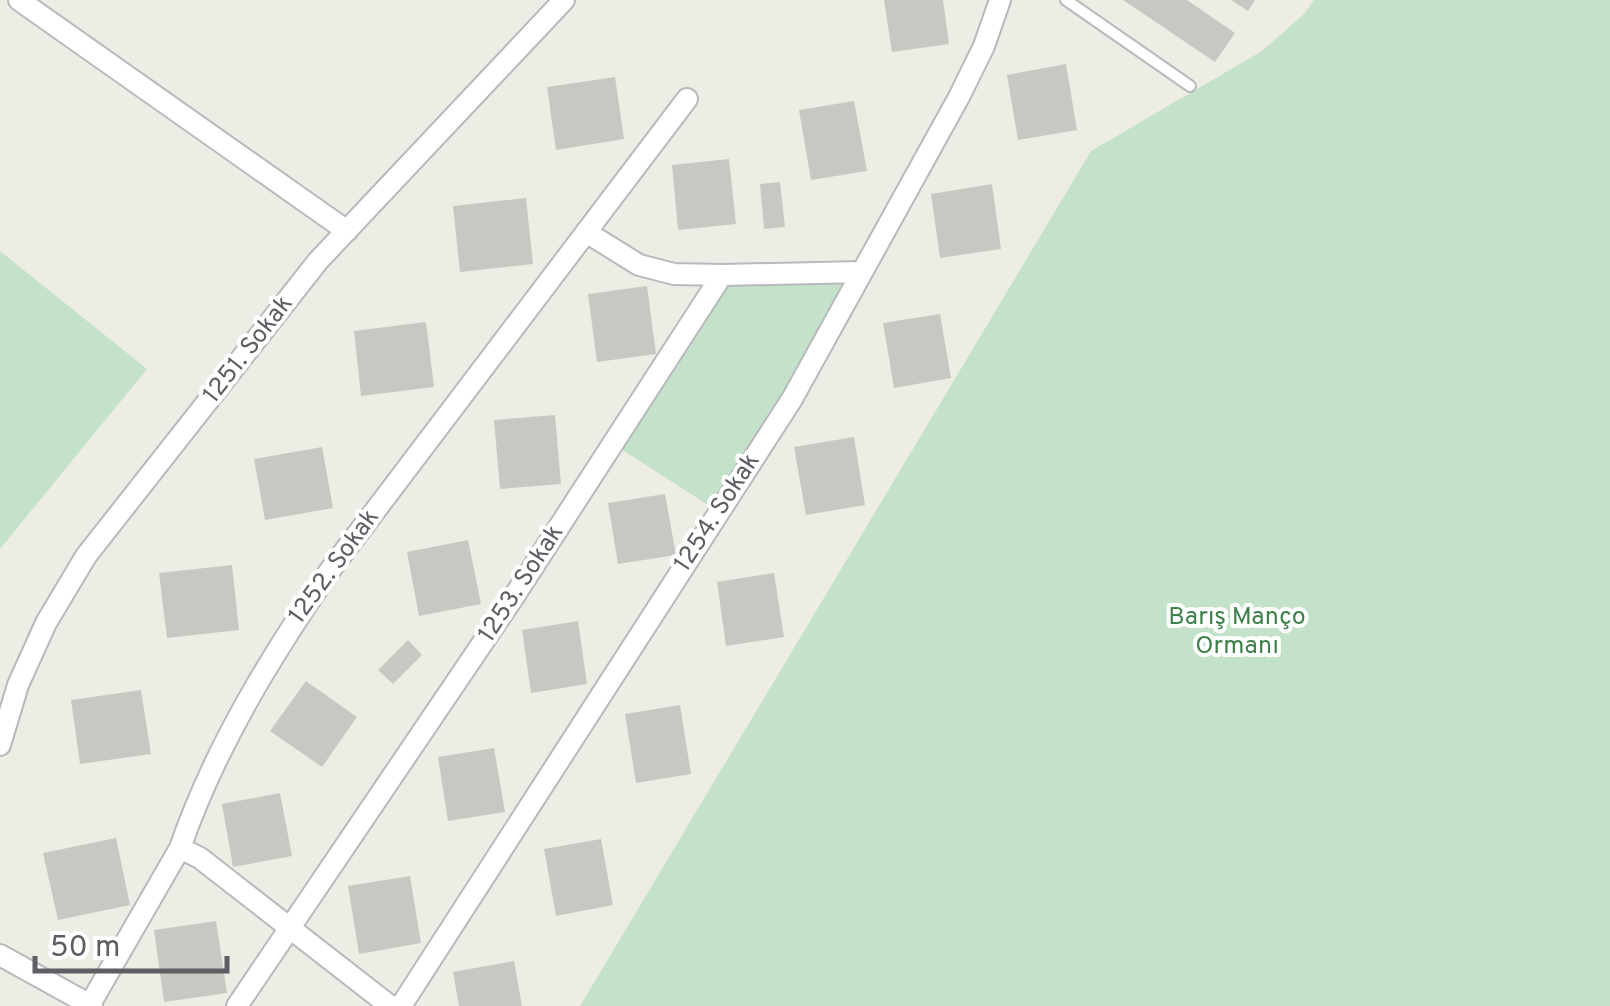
<svg xmlns="http://www.w3.org/2000/svg" width="1610" height="1006" viewBox="0 0 1610 1006" font-family="Overpass,sans-serif">
<rect width="100%" height="100%" fill="#edede5"/>
<path fill="#c4e2c9" d="M1314 0H1610V1006H580L1091 151 1262 51 1304 14Z
M0 251 147 369 0 549Z
M862 272 719 512 613 444 722 275Z"/>
<path fill="#c9c7c2" d="M884 0H943L949 44 892 52Z
M1123 0H1187L1235 33 1215 62Z
M1231 0H1255L1248 11Z
M1066 64 1077 130 1018 140 1007 75Z
M615 77 624 139 556 150 547 87Z
M854 101 867 171 811 180 799 110Z
M729 159 736 224 678 230 672 165Z
M780 182 785 227 764 229 760 184Z
M992 184 1001 249 940 258 931 194Z
M526 198 533 264 460 272 453 206Z
M647 286 656 354 597 362 588 294Z
M940 314 951 378 894 388 883 323Z
M426 322 434 387 361 396 354 331Z
M555 415 561 484 500 489 494 420Z
M854 437 865 505 806 515 794 447Z
M322 447 333 508 265 520 254 459Z
M665 494 676 555 618 564 608 503Z
M468 540 481 604 419 616 407 552Z
M232 565 239 630 167 638 159 573Z
M774 573 784 637 726 646 717 582Z
M578 621 587 684 531 693 522 630Z
M408 640 422 655 393 684 378 670Z
M306 681 357 717 322 767 270 731Z
M141 690 151 754 80 764 71 700Z
M680 705 691 774 636 783 625 714Z
M494 748 505 812 448 821 438 757Z
M280 793 292 856 233 867 222 804Z
M116 838 130 905 58 920 43 853Z
M601 839 613 905 556 916 544 849Z
M410 876 421 943 359 954 348 886Z
M216 921 227 993 164 1002 154 930Z
M514 961 522 1006H459L453 972Z"/>
<g fill="none" stroke-linecap="round" stroke-linejoin="round">
<g stroke="#b7b9bd" stroke-width="14">
<path id="lane" d="M1066 0 1190 86"/>
</g>
<g stroke="#b7b9bd" stroke-width="24">
<path id="street" d="M19 0 347 231
M586 232 639 265 674 274 722 275
M0 745 18 685 46 623 86 556 318 261 564 0
M0 955 92 1006
M89 1006 180 848
M237 1006 513 598 722 275 862 272
M390 1006 200 858 180 848C215 747 271 656 331 569L687 99
M401 1006 792 399 959 97 984 46 1000 0"/>
</g>
<use href="#lane" stroke="#fff" stroke-width="10"/>
<use href="#street" stroke="#fff" stroke-width="20"/>
</g>
<g text-anchor="middle" dominant-baseline="central" stroke-width="8" stroke-linejoin="round" paint-order="stroke">
<g font-size="25" fill="#5d5f64" stroke="#fff">
<text transform="translate(249 350) rotate(-52)">1251. Sokak</text>
<text transform="translate(718 513) rotate(-57)">1254. Sokak</text>
<text transform="translate(335 567) rotate(-54)">1252. Sokak</text>
<text transform="translate(522 584) rotate(-57)">1253. Sokak</text>
</g>
<g font-size="25" fill="#3f814c" stroke="#fff">
<text x="1237" y="618">Barış Manço<tspan x="1237" dy="29">Ormanı</tspan></text>
</g>
</g>
<path d="M35 956v15h192v-15" fill="none" stroke="#5d5f64" stroke-width="5"/>
<text x="50" y="956" font-size="30" fill="#5d5f64" stroke="#ffffff" stroke-width="8" paint-order="stroke">50 m</text>
</svg>
